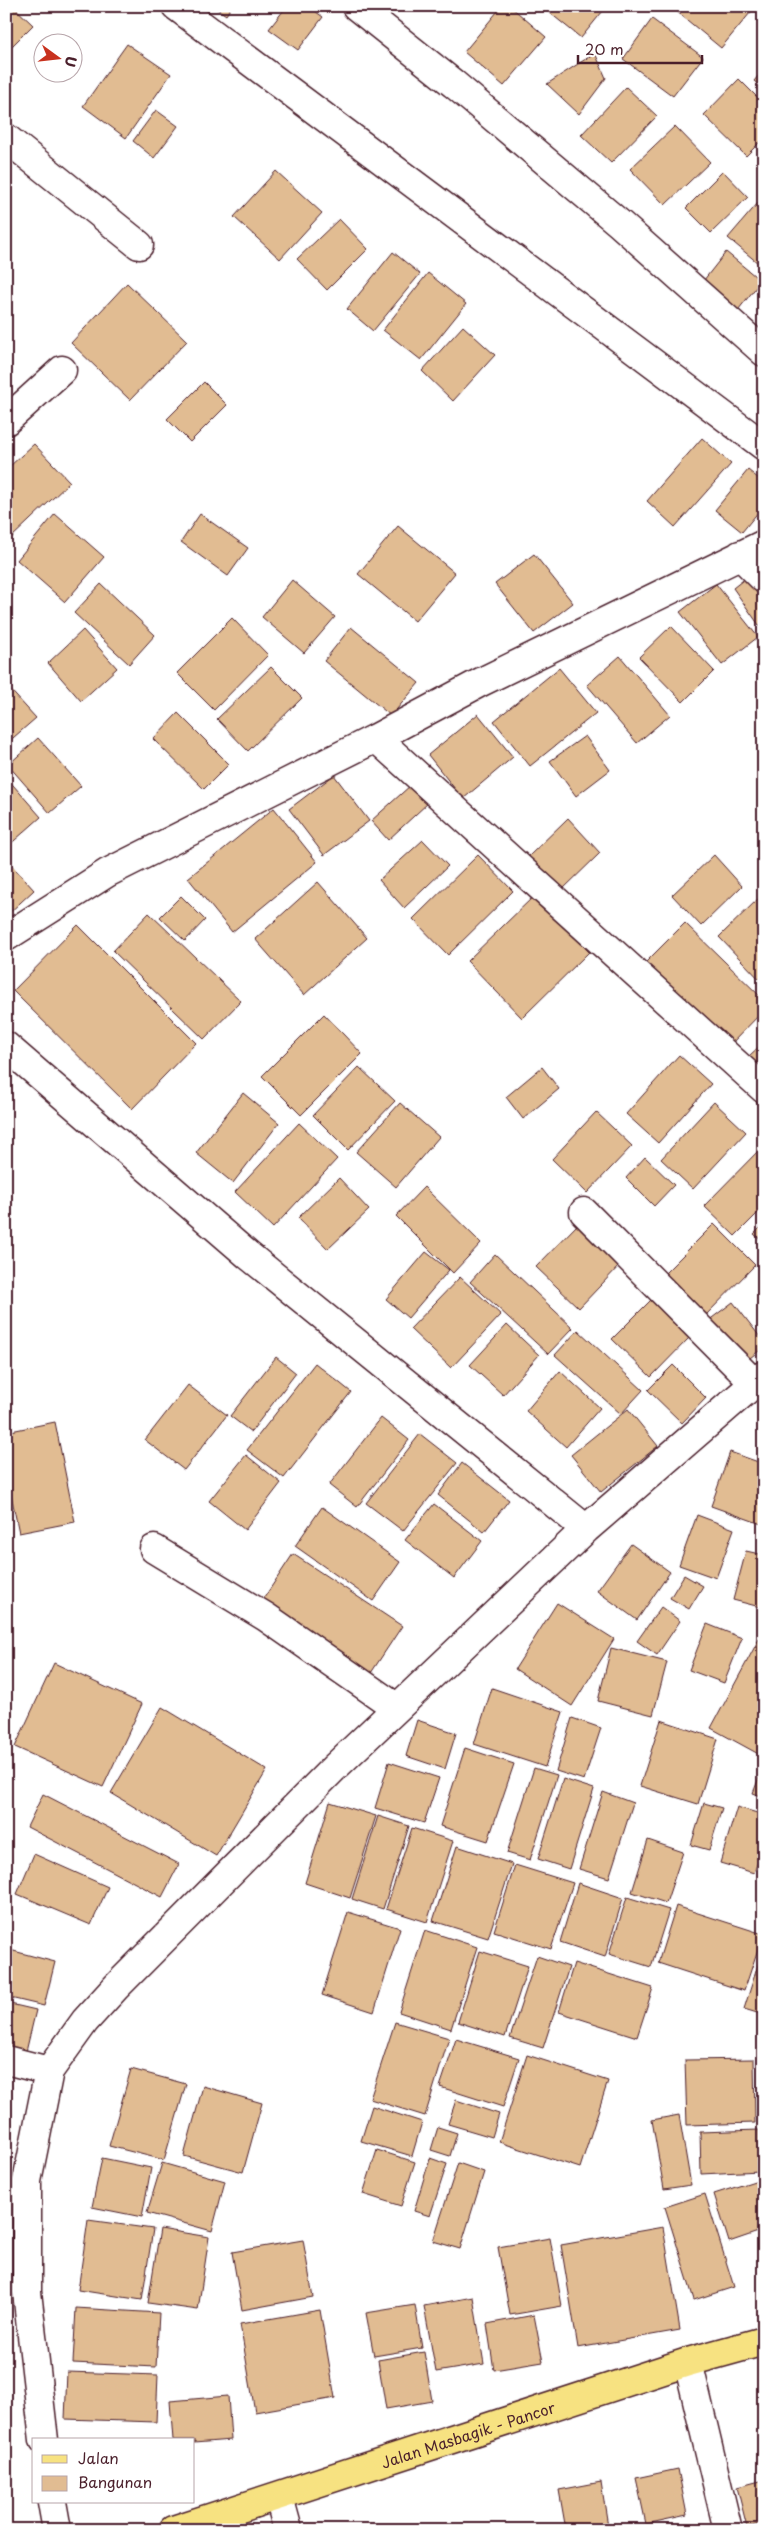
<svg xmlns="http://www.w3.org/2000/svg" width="770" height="2536" viewBox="0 0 770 2536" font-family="'Playpen Sans',sans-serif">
<rect width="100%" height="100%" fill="#fff"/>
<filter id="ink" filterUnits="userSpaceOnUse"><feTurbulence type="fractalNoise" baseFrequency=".02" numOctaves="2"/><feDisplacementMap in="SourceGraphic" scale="10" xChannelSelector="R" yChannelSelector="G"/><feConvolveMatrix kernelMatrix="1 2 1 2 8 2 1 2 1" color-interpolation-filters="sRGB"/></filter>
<g filter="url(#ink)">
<path fill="#e1bc92" stroke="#4a1f2b" d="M6 6H13L33 25 6 52Z
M213 6H232L226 15Z
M287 6H308L323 17 298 50 269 29Z
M502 6H510L546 37 504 86 464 52Z
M555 6H607L581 38 550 13Z
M670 6H754L755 7 721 48Z
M652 19 703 57 673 96 623 59Z
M127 44 171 74 126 138 83 106Z
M595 53 606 78 579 114 547 84Z
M764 69V89L754 81Z
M739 79 764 104V138L746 156 704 115Z
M626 87 657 116 611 163 581 135Z
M156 110 178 126 154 158 133 141Z
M675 126 710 162 665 205 630 169Z
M276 171 322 213 280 259 234 217Z
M723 171 748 197 711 233 686 208Z
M764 196V268L728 238Z
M339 219 368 249 327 290 297 259Z
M393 252 420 274 373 331 347 309Z
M726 252 761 281 731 319 696 290Z
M428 273 466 304 421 360 383 330Z
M127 283 187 341 130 400 71 343Z
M463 326 495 355 453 401 422 371Z
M204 382 227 405 190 442 167 419Z
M702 438 731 464 675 527 647 501Z
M34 444 70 482 10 539 6 535V461L10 466Z
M748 470 764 483V505L742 532 715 510Z
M55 514 104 557 65 602 17 560Z
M200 514 248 548 228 576 181 542Z
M398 526 455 573 415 621 358 574Z
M534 554 573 603 534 633 495 584Z
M747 577 764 601V626L761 628 733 588Z
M292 580 335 617 304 653 262 617Z
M101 584 155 635 129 664 74 613Z
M716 584 758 637 722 665 680 612Z
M232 618 268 655 214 710 177 673Z
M671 626 714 671 683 702 639 657Z
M351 627 419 683 391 716 324 661Z
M83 630 117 668 81 701 48 663Z
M620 656 670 715 637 743 587 685Z
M271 667 302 698 248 751 217 719Z
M559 668 596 713 530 766 494 721Z
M6 685 36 718 6 744Z
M178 713 229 764 204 789 153 739Z
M478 714 513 757 463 799 428 755Z
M585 736 610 770 576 796 550 761Z
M38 738 81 786 50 813 8 765Z
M334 775 369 821 324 855 289 809Z
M6 777 41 817 6 848Z
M411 785 428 803 388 840 371 821Z
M274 808 317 862 232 932 188 878Z
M568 818 600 853 561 891 528 857Z
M423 840 448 866 404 908 379 880Z
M478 855 513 891 448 955 413 919Z
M714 855 742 886 701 926 672 895Z
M6 859 34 890 7 915 6 914Z
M318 882 367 938 304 995 255 939Z
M535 895 589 952 522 1018 467 961Z
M181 896 205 920 185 941 160 917Z
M760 897 764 901V984L719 937Z
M149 913 241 1001 204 1039 113 951Z
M685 923 764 1000V1010L728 1047 644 964Z
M78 925 196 1043 132 1109 13 991Z
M324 1014 362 1054 301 1115 262 1076Z
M764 1042V1070L749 1056Z
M679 1055 711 1084 658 1143 626 1114Z
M359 1067 395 1101 348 1150 313 1115Z
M542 1067 559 1089 523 1119 506 1097Z
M243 1093 279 1123 233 1183 196 1153Z
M714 1102 746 1132 693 1189 661 1159Z
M400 1103 439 1137 396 1187 356 1152Z
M596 1112 632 1146 587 1193 552 1159Z
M299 1123 337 1159 273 1228 235 1192Z
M764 1145V1207L735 1236 704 1206Z
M645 1157 674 1185 654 1206 626 1178Z
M339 1178 369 1210 328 1249 298 1218Z
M424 1187 481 1243 453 1273 396 1216Z
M579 1223 621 1264 579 1308 536 1267Z
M714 1224 755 1265 702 1319 661 1277Z
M764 1224V1243L754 1234Z
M426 1252 449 1270 408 1318 386 1299Z
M495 1254 573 1328 548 1354 470 1282Z
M460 1277 501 1315 451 1368 410 1329Z
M652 1299 690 1337 651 1377 612 1339Z
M733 1302 764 1342V1347L741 1365 708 1321Z
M507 1325 539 1355 503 1395 470 1365Z
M578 1330 643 1390 621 1414 555 1355Z
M276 1357 296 1373 251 1432 230 1416Z
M315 1363 351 1392 284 1478 247 1450Z
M673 1365 706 1398 682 1423 648 1390Z
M560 1371 600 1408 566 1447 526 1411Z
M188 1385 227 1415 184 1470 145 1440Z
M628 1409 658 1446 601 1492 571 1455Z
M381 1418 409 1440 357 1507 329 1485Z
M55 1422 75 1522 19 1533 6 1470V1432Z
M420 1434 457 1463 403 1531 366 1503Z
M730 1452 764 1464V1525L711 1506Z
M246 1455 281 1483 245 1530 209 1501Z
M462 1463 509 1500 484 1532 438 1495Z
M434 1504 482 1541 454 1578 405 1540Z
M322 1507 400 1562 373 1601 295 1546Z
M697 1515 734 1529 716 1578 679 1565Z
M631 1544 670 1572 637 1620 597 1591Z
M746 1551 764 1555V1608L733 1600Z
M293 1554 402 1626 369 1676 260 1604Z
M684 1575 703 1586 689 1609 670 1598Z
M557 1603 614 1639 572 1706 515 1669Z
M661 1607 680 1621 657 1655 637 1641Z
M707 1624 742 1638 724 1683 689 1670Z
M759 1639 764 1641V1757L711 1728Z
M611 1648 667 1662 653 1715 598 1701Z
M54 1663 142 1704 103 1787 15 1747Z
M492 1688 563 1712 545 1767 474 1744Z
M162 1707 267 1770 216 1856 111 1793Z
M572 1718 601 1728 584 1780 556 1771Z
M417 1720 456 1733 445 1769 406 1756Z
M661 1720 718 1739 698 1804 640 1786Z
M465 1748 514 1764 488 1841 440 1826Z
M389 1762 439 1778 424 1823 375 1808Z
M764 1765V1797L753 1793Z
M534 1768 557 1775 530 1860 507 1853Z
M563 1779 594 1789 569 1869 538 1859Z
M603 1792 633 1803 609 1878 579 1869Z
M43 1794 179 1864 162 1897 27 1827Z
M330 1802 376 1816 350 1898 305 1883Z
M704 1803 722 1808 709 1850 691 1845Z
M737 1807 764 1815V1843L754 1873 720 1863Z
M378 1816 409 1826 383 1909 352 1899Z
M412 1828 453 1841 427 1922 386 1909Z
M648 1840 683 1852 666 1903 632 1892Z
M457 1846 512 1864 488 1938 433 1921Z
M34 1854 108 1887 91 1925 17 1894Z
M515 1865 573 1883 551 1949 494 1931Z
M578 1883 623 1898 605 1957 560 1942Z
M627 1897 669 1910 651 1967 609 1954Z
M676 1906 763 1934 744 1991 658 1963Z
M348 1912 400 1928 374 2012 322 1995Z
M425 1930 477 1947 451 2029 399 2012Z
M764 1946V2015L744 2009Z
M6 1949 55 1962 44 2006 6 1997Z
M480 1951 528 1966 505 2037 458 2022Z
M537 1956 569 1967 543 2048 510 2038Z
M574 1963 653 1988 637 2037 559 2012Z
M6 2003 36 2010 25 2056 6 2051Z
M395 2022 449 2038 425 2116 370 2099Z
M456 2039 519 2058 503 2107 440 2087Z
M527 2055 608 2081 580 2168 499 2142Z
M754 2059 755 2123 687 2125 685 2060Z
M131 2069 186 2084 164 2160 109 2146Z
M203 2086 262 2103 243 2172 184 2156Z
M456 2100 499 2114 492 2137 448 2124Z
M372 2106 422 2122 412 2156 361 2141Z
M679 2115 691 2185 664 2189 652 2120Z
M438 2127 457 2133 450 2156 431 2150Z
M759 2130 760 2171 701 2174 700 2132Z
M377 2150 415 2162 401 2206 363 2194Z
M102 2158 151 2168 142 2217 92 2207Z
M430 2158 447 2164 430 2216 414 2211Z
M162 2163 225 2181 212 2231 147 2213Z
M458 2163 484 2172 460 2249 433 2241Z
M764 2178V2230L729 2242 714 2194Z
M705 2194 734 2287 694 2300 665 2207Z
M88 2220 153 2229 142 2300 78 2290Z
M663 2227 680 2330 578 2348 561 2245Z
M160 2229 209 2237 198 2310 148 2303Z
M550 2238 562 2306 510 2315 498 2247Z
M303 2240 313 2297 242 2310 232 2252Z
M473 2297 484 2364 436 2372 424 2306Z
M415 2305 422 2348 374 2356 366 2313Z
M76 2308 159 2313 156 2367 73 2363Z
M320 2310 335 2398 255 2412 240 2324Z
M534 2315 543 2362 494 2370 487 2324Z
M424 2352 432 2401 386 2409 378 2360Z
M67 2372 158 2375 156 2422 65 2419Z
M228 2396 231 2440 194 2443V2440H173L170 2401Z
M678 2469 687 2515 646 2524 636 2478Z
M764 2480V2523L747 2527 737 2487Z
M601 2482 608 2526 585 2530H566L559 2490Z"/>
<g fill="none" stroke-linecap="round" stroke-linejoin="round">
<g stroke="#4a1f2b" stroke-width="31">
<path id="minor" d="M176 6 764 446
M356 6 454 84 619 223 764 352
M6 138 139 245
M6 421 62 370
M740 555 764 579
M376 738 764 1089
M6 937 107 873 376 738 481 682 764 544
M6 1046 248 1255 586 1529
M584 1212 754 1383
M154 1549 266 1617 397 1708
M6 2060 49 2071
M688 2362 728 2530
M44 2440 27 2292V2181L49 2071 85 2021 116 1987 335 1767 586 1529 764 1375
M279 2497 288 2530
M52 2502 57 2530"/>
</g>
<g stroke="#4a1f2b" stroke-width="31">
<g id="major">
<path id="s1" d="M173 2530 688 2362 764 2341"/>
</g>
</g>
<use href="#minor" stroke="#fff" stroke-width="28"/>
<use href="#major" stroke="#f7e281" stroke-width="28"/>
</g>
</g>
<g text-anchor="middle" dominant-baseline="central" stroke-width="4" stroke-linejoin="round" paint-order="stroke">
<g font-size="15" fill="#4a1f2b" stroke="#fff">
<text stroke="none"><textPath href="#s1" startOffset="310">Jalan Masbagik - Pancor</textPath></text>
</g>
</g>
<rect width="770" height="2536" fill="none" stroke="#fff" stroke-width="25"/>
<rect x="12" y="12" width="745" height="2511" fill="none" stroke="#4a1f2b" stroke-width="2" filter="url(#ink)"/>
<rect x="32" y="2438" width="162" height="65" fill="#ffffff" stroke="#b7a5aa"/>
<rect x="42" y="2455" width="25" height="8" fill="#f7e281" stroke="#b7a5aa"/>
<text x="78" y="2464" font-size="15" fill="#4a1f2b">Jalan</text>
<rect x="42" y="2476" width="25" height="15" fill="#e1bc92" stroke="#b7a5aa"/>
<text x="78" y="2488" font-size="15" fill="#4a1f2b">Bangunan</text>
<g transform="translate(58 58) rotate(105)"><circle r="24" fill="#ffffff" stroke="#b7a5aa"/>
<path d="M0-4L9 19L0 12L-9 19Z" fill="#c8321e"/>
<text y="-8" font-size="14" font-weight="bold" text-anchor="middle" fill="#4a1f2b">U</text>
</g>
<path d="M578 55v8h124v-8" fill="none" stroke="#4a1f2b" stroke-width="2.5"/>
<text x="585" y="55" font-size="15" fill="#4a1f2b" stroke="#ffffff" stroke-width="4" paint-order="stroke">20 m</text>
</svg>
